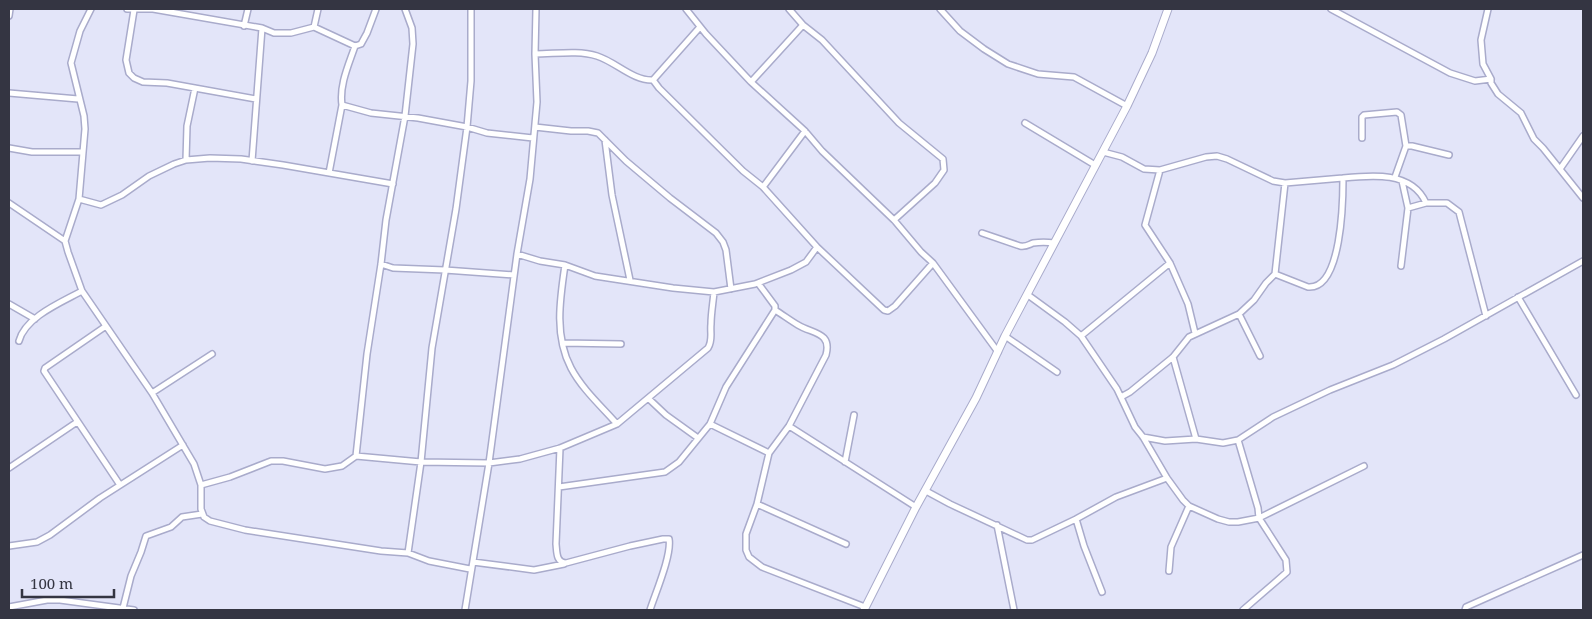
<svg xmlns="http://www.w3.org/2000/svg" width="1592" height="619" viewBox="0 0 1592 619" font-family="'Noto Serif',serif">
<rect width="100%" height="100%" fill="#e3e5f9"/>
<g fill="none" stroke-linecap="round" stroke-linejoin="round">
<g stroke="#a9abcb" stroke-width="8">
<path id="street" d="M91 9 80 31 71 63 84 116 85 129 79 199 65 241 68 252 82 291 152 393 194 464 201 485V509L204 517 210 521 245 530 381 551 408 553 429 561 470 569
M127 9H153L262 28 274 33H291L314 27 355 46
M686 9 706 34 751 82 805 131 822 151 894 220 921 252 933 263 998 352
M789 9 803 25 822 40 899 123 943 159 944 170 935 183 894 220
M940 9 960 31 984 49 1008 64 1038 74 1074 77 1127 106
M1331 9 1450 73 1475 81 1491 79V83L1498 94 1521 113 1534 139 1543 148 1583 198
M1488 9 1481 40 1483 64 1491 79
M134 10 126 60 129 73 134 78 143 82 167 83 256 99
M9 16 10 9
M244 26 248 9
M314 27 318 9
M535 54C555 54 578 50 597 56 616 62 633 81 653 80L700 27
M653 80 659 88 743 171 763 187 817 247 884 310 888 311 895 306 933 263
M751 82 803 25
M9 93 78 99
M342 105 371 113 418 118 467 127 487 133 533 138
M1025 123 1095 165
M535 127 571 131H588L598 133 626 161 670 198 716 233 723 242 726 250 731 289
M1362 138V117L1364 115 1397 112 1401 115 1406 146
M605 140 612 195 630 280
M9 148 32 152H82
M1103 152 1122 157 1144 169 1160 170 1206 157 1217 156 1227 159 1273 181 1285 183 1343 178
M186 160 187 126 195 88
M252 161 262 28
M1560 169 1583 136
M1160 170 1145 225 1170 263 1188 304 1195 333
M329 173 342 105C339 85 349 64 355 46L361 44 367 33 376 9
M1395 177 1406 146H1412L1449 155
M1402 181 1408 208
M763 187 805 131
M79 199 101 205 122 195 149 176 174 164 186 160 210 158 241 159 283 165 393 184
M9 203 65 241
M982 233 1020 246C1026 247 1028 245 1033 243 1040 242 1047 242 1054 243
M517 254 540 261 565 265 595 276 673 288 714 292 755 284 791 270 806 262 817 247
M381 264 393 268 445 270 514 275
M565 265C560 299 554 336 571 368 582 389 602 407 617 424
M1401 266 1408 208 1426 203
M1275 274 1308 287C1342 290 1343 200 1343 178 1372 175 1412 171 1426 203H1447L1459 212 1486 316
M1028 295 1065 322 1081 336 1117 389 1135 427 1143 437 1167 478 1183 500 1189 506 1218 519 1229 522H1238L1259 518 1364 466
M1518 297 1576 395
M9 304 35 319
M775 310C783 315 791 321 798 325 813 334 832 332 826 355L789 426 769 453 757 504 746 534V550L749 557 762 567 865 607
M1239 314 1260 356
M106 326 45 368 44 371 120 485
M1005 336 1057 372
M1081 336 1170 263
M19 341C25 317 62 302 82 291
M563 343 621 344
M1173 357 1196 439
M152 393 212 354
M1121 397 1130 392 1173 357 1189 337 1239 314 1254 300 1266 283 1275 274 1285 183
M649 399 666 415 698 438
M710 424 769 453
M789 426 916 507
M1143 437 1165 441 1196 439 1223 443 1238 440 1273 417 1330 390 1393 365 1444 339 1583 261
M1238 440 1258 508 1259 518 1286 560 1287 572 1243 610
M560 448 556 544C557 553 556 562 566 563L630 546 663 539H669C672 555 655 594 650 610
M356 456 367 354 381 264 386 220 405 116 413 44 412 28 405 9
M845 462 854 415
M9 468 77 422
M201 485 230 477 271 461H283L325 469 342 466 356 456 421 462 489 463 520 459 560 448 617 424 708 348C713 340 710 333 711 324 711 314 713 303 714 292
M559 487 665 472 679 462 710 424 726 387 775 310V306L758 283
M926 491 950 504 1027 540H1032L1076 519 1116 497 1167 478
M757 504 846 544
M1076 519 1084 546 1102 592
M997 525 1014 610
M9 546 37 542 50 535 100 498 183 445
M408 553 421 462 432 348 456 209 467 127 471 81V9
M473 562 534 570 564 564
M1169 571 1171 547 1189 506
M9 607 47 600H60L134 610
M123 608 131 576 141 552 146 536 171 527 182 517 202 514
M465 610 489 463 517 254 530 179 537 102 535 54 536 9
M1465 610 1466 607 1583 555"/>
</g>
<g stroke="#a9abcb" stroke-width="9">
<path id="secondary" d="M864 610 916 507 976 398 1005 336 1127 106 1152 53 1168 9"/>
</g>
<use href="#street" stroke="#fff" stroke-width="5"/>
<use href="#secondary" stroke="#fff" stroke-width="7"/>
</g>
<rect width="1592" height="619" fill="none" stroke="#343542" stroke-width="20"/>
<path d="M22 589v8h92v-8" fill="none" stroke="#343542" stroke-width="2.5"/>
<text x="30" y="589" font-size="15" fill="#343542" stroke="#e3e5f9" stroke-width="4" paint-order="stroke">100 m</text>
</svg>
